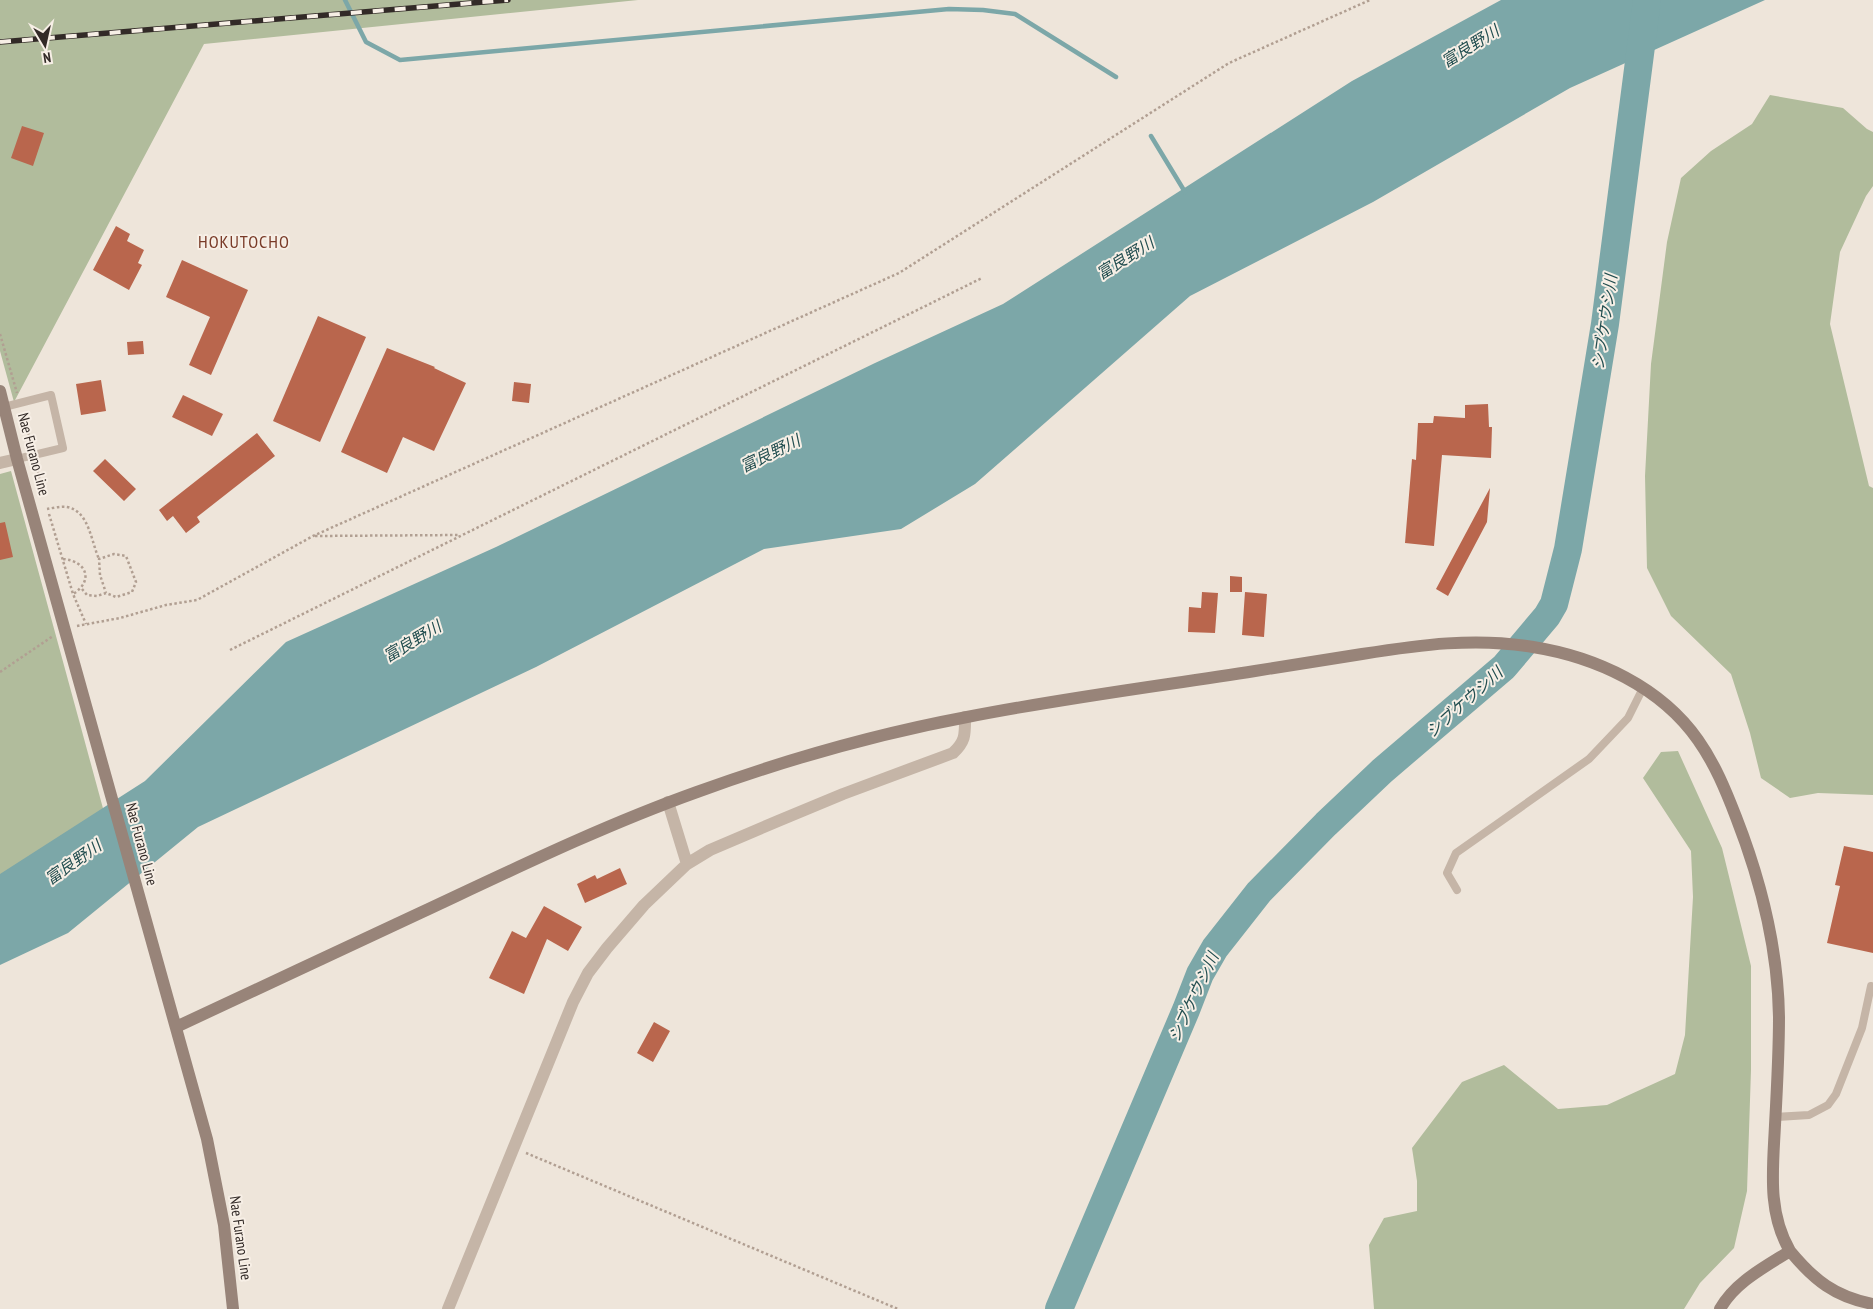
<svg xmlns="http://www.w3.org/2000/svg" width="1873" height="1309" viewBox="0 0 1873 1309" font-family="'PT Sans Narrow','Noto Sans JP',sans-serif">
<rect width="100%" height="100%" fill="#eee5da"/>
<path fill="#b1bc9c" d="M0 0H638L204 44 14 402 0 351Z
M1770 95 1843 108 1867 129 1873 132V186L1866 196 1840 252 1830 324 1869 486 1873 488V795L1818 793 1790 798 1761 778 1750 733 1731 674 1671 616 1647 568 1645 476 1651 364 1667 242 1681 178 1711 151 1752 124Z
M11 471 107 823 0 887V474Z
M1678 751 1722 848 1751 966V1070L1747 1191 1734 1248 1700 1283 1684 1309H1374L1369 1245 1384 1218 1417 1211V1181L1412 1148 1462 1082 1504 1065 1558 1109 1607 1105 1675 1074 1685 1035 1693 897 1691 851 1643 778 1661 752Z"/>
<path fill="#7ca7a8" d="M1501 0H1765L1570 88 1373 202 1190 296 975 484 901 529 764 549 536 667 198 827 68 933 0 965V874L145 781 286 642 496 547 875 363 1003 304 1352 81Z"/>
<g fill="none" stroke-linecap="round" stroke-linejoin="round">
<path stroke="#7ca7a8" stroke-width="4.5" d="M345 0 366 42 400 60 949 9 983 10 1015 14 1116 77
M1151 136 1185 192"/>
<path stroke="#7ca7a8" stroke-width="28" d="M1059 1309 1186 1010 1200 974 1215 948 1259 892 1326 824 1382 771 1504 667 1547 616 1554 604 1568 549 1605 324 1647 0"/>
</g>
<path fill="#b9664d" d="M22 126 44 133 33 166 11 158Z
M116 226 130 234 127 241 144 250 138 263 142 265 129 290 93 270Z
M182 260 248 290 211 375 189 365 210 317 166 297Z
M318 316 366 337 320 442 273 421Z
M143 341 144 354 128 355 127 342Z
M387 348 435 367 434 368 466 383 434 451 403 437 387 473 341 452Z
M101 380 106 411 81 415 76 384Z
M514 382 531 384 529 403 512 401Z
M183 395 223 414 212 436 172 417Z
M1488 404 1489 427H1492L1491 458 1442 455 1434 546 1405 543 1412 459 1416 460 1418 423H1433L1434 416 1465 418V405Z
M257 433 275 456 197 517 200 522 186 533 173 516 167 521 159 510Z
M105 459 136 489 124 501 93 471Z
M1490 488 1487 522 1448 596 1436 589Z
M5 522 13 557 0 560V523Z
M1230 576 1242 577V592H1230Z
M1202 592 1218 593 1215 633 1188 632 1189 607 1201 608Z
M1245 592 1267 594 1264 637 1242 635Z
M1844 846 1873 852V953L1827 943 1840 886 1835 885Z
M620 868 627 884 585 903 577 884 595 875 597 879Z
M544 906 582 927 568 951 547 939 524 994 489 978 512 931 526 938Z
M654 1022 670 1031 653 1062 637 1053Z"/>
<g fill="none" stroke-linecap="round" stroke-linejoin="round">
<path stroke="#b19f92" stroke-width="2.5" stroke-dasharray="2.5 2.5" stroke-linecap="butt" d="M0 334 17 393
M23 413 31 443
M37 466 40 483
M47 509C53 508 61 506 67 507 89 511 91 541 99 559
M49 514 73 594 86 624
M315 536 459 535
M63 559C87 561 94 581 73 594
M82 589 87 595 97 596 106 593 116 597 132 592 136 582 126 556 114 554 99 559 100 575 106 593
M77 626 120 618 166 605 197 600 313 536 899 273 1229 63 1370 0
M230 650 982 278
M0 672 53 636
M526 1153 898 1309"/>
<path stroke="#c5b5a7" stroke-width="8" d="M4 407 51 395 63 448 17 459
M1457 890 1447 873 1456 853 1589 759 1628 718 1643 688
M1776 1117 1809 1115 1828 1105 1836 1094 1862 1028 1871 986"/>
<path stroke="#c5b5a7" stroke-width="12" d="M0 463 17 459
M668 802 687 864
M448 1309 573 1002 588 973 607 948 644 905 687 864 710 850 778 821 843 794 953 753C966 741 965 734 965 717"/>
<path stroke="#988479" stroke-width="12" d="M0 391 17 459 207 1139 224 1225 233 1309
M176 1027C257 989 339 951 420 913 512 870 602 826 697 792 785 760 876 734 967 717 1063 698 1159 686 1255 671 1291 665 1326 660 1362 654 1419 645 1475 637 1533 647 1596 657 1661 687 1698 740 1715 764 1726 791 1736 817 1761 881 1778 948 1779 1017 1779 1053 1777 1089 1775 1125 1773 1168 1767 1212 1790 1251 1765 1267 1735 1282 1720 1309
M1790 1251C1814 1280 1835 1297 1873 1304"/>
<g stroke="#322a27" stroke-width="5.5">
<path id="rail" d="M0 42 508 0"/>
</g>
<use href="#rail" stroke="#f7efe6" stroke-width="4" stroke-dasharray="11" stroke-linecap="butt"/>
</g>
<g text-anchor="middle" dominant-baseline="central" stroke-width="4" stroke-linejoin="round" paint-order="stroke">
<g font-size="15" fill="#322a27" stroke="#f7efe6">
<text transform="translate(34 454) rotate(75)">Nae Furano Line</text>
<text transform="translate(142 844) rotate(75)">Nae Furano Line</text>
<text transform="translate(241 1238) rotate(82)">Nae Furano Line</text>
</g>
<g font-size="16" font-style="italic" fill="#214d4f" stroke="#f7efe6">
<text transform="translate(1470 46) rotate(-32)">富良野川</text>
<text transform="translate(1125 258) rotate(-32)">富良野川</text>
<text transform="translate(1604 322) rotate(-82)">シブケウシ川</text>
<text transform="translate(770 453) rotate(-26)">富良野川</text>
<text transform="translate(412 641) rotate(-31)">富良野川</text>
<text transform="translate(1464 702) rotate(-42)">シブケウシ川</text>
<text transform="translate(73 862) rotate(-35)">富良野川</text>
<text transform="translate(1193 997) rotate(-65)">シブケウシ川</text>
</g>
<g font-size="18" letter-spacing="1" fill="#793b28" stroke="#f7efe6">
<text x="244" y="241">HOKUTOCHO</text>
</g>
</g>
<g transform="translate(45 45) rotate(171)" stroke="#f7efe6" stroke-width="4" paint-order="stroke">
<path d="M0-4L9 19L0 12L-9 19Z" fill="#322a27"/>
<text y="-8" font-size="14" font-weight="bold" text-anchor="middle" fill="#322a27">N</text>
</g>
</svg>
